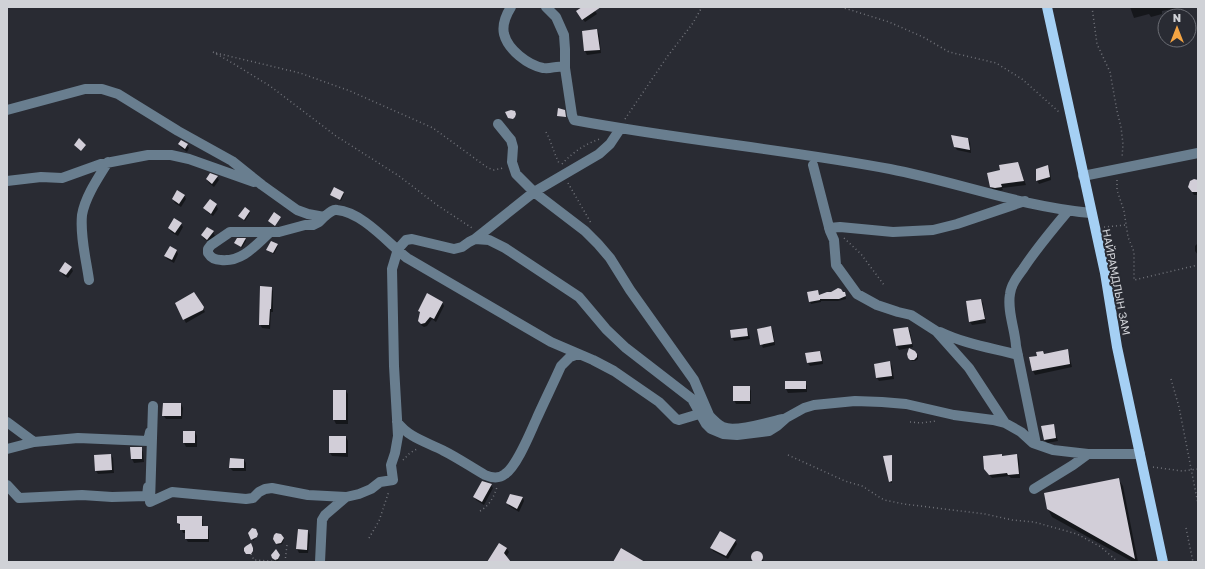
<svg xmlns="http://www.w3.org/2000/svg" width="1205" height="569" viewBox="0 0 1205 569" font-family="'Golos Text',sans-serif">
<rect width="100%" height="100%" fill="#292b33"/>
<path fill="#0007" d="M580 7H592L597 14 585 22 580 15 581 8Z
M1130 7H1178V8L1162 11V14L1151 17 1149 14 1134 18Z
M597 30 599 34 601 53 587 55 585 51 583 32Z
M1165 37V40H1174V44L1170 45 1163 39V38Z
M968 138 970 142 971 153 957 150 955 147Z
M179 144 187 145 189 148 187 152 181 148Z
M1018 164 1026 185 1002 188 1003 190 998 191 993 190 991 187 1002 171Z
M1048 166 1050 170 1051 180 1039 184 1037 181V170Z
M217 177 219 180 214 187 209 183 207 180Z
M1198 183V195H1194L1190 189Z
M343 193 344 194 341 201 331 195Z
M184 195 186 199 181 207 175 203 173 199Z
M210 201 216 205 218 209 213 216 207 212 205 208Z
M249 211 250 213 245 221 240 217Z
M181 224 183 227 178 236 171 232 169 228Z
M207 228 213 232 215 236 210 242 204 239 202 235Z
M237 240H246V241L242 248 235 243Z
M1197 244H1198V255L1195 251V246Z
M277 245 278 246 274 254 268 251 267 250Z
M176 250 178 254 174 263 167 259 165 256Z
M71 267 73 271 68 278 63 275 61 271Z
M271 288 273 291V312H271L270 329 262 328 260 324Z
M818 291 820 296 832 293H845L846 299 838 301H821V302L811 304 810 301Z
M194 293 205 312 186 323 176 304Z
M981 300 983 303 986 323 972 325 970 322 967 302Z
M442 302 444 306 436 322 432 319 427 326 424 327 421 325 419 321 421 314 419 311Z
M771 327 773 331 775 345 763 348 761 344Z
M908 328 910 331 913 347 899 350 897 346 894 330Z
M747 329 749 333 750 339 734 341 732 337Z
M1067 350 1069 354 1072 367 1035 375 1033 371 1030 358Z
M820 352 822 355 823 364 810 366 808 363Z
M915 352 918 356V359L915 361H912L910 359Z
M890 362 892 366 894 379 879 381 877 378Z
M786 382H805L807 386V392L788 393 786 389Z
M749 387 751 391V404H736L734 400Z
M334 391H346L348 394V424H336L334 420Z
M181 404 183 408 182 419H166L163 415Z
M1053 425 1058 441 1047 443 1045 440Z
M184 432H195L197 436V447H186L184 443Z
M346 437 348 441V457L332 456 330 453Z
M131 448H141L143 452 144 462 134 463 132 459Z
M111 455 113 458 114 473 98 474 96 471Z
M1017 455 1019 459 1020 478H1011L1009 476 992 478 987 472 1002 457Z
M892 456V483H891L890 481Z
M244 460 246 463V471H233L230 468Z
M1118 479 1123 486 1138 562H1133L1052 517 1048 509Z
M491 485 493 488 484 505 476 500 474 497Z
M523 498 524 501 519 512 509 506 507 503Z
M201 517 203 520V527H207L209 530V542H188L186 539V533H183L181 527 178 523Z
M257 531 258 536 253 541 250 532Z
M308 531 310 535 308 553H299L297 549Z
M281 535 284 540 282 544 278 545 274 539Z
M735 540 737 544 728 559 713 551 711 548Z
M507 549 509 552 506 557 509 562H488Z
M756 552 760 553 764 562H753L752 555Z
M272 554 279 556V560L275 562Z"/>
<path fill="#d2ced8" d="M582 7H601L582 20 576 11Z
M597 29 600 50 584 51 582 31Z
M558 108 565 110 566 117 557 116Z
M511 110 515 111 516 114 515 117 513 119 508 118 505 112Z
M951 135 968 138 970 150 954 147Z
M79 138 86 145 81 151 74 145Z
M181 140 188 144 185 149 178 144Z
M1018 162 1024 181 1001 184 1002 187 995 188 990 187 987 173 1000 170 999 165Z
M1048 165 1050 177 1036 181V169Z
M210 173 218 176 212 184 206 179Z
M1194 179 1198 180V192H1192L1188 187 1190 181Z
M334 187 344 192 340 200 330 195Z
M177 190 185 195 179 204 172 199Z
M210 199 217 204 211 214 203 208Z
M245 207 250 211 244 220 238 216Z
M274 212 281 217 275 226 268 221Z
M174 218 182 223 175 233 168 228Z
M207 227 214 231 207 240 201 235Z
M237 238H246L241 247 234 243Z
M271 241 278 244 273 253 266 250Z
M170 246 177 250 172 260 164 256Z
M65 262 72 267 66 275 59 271Z
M260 286 272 287 271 309H270L269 325H259Z
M838 288 841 289 843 292H845L846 296 839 299H820V300L809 302 807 292 818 290 819 295 827 292H831Z
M194 292 204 307 203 310 183 320 175 303Z
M427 293 443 302 434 319 430 317 425 323 421 324 418 321 420 312 418 311Z
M981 299 985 319 969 322 966 301Z
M771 326 774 342 760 345 757 329Z
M908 327 912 344 896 346 893 329Z
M747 328 748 336 731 338 730 330Z
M909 348 915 351 917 354V357L914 360H910L908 358 907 354Z
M1068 349 1070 364 1032 371 1029 357 1037 356 1036 352 1043 351 1044 354Z
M820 351 822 361 807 363 805 353Z
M890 361 892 376 876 378 874 364Z
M785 381H806V389H785Z
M733 386H750V401H733Z
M333 390H346V420H333Z
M163 403H181V416H162Z
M1054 424 1056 438 1044 440 1041 426Z
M183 431H195V443H183Z
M329 436H346V453H329Z
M130 447H142V459H131Z
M111 454 112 470 95 471 94 455Z
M1002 454V456L1017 454 1019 474 1008 475 1007 473 989 475 984 469 983 456Z
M892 455V481L889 482 883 456Z
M230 458 244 459V468H229Z
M1119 478 1135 559 1047 509 1044 493Z
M482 481 492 484 482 502 473 497Z
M510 494 523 497 517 509 506 503Z
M177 516H202V526H208V539H185V530H180V524L177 523Z
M252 528 256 529 258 534 257 537 251 540 248 533Z
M298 529 308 530 307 550 296 549Z
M720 531 736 540 726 556 710 548Z
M276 533 281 534 284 538 281 543 276 544 273 539 274 535Z
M251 543 253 548V551L251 554H246L244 551V548L246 546Z
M499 543 507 548 504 553 511 562H487Z
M621 548 645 562H613Z
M276 549 280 555 278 559 275 560 272 558 271 555Z
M751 557a6 6 0 1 1 12 0a6 6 0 1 1-12 0Z"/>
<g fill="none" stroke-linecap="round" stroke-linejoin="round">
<path stroke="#71737a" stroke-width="1.5" stroke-dasharray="1 3" stroke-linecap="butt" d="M841 7 889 22 923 37 949 52 996 63 1022 79 1059 112
M1092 7 1097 44 1110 72 1117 111 1121 127 1123 144 1122 158
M213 52 234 64 270 86 336 136 399 176 437 205 472 228
M216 53 300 73 350 91 433 128 488 168 494 170 503 168
M625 119 667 57 693 23 702 7
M546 132C552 143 554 154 560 165
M562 164C573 152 585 144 600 139
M1117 180V190L1124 211 1128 237 1134 252V280L1198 265
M568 183 591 223
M1104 227 1126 225
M844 238 861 254 884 285
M1171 379 1179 407 1198 504
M910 422 921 423 936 421
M788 455 845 481 862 486 884 500 904 504 985 514 1012 520 1034 522 1077 534 1101 547 1118 562
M403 460 410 453 417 449
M1153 467 1182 471 1198 469
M480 511C489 506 494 497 497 487
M1186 528 1193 562
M369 538 379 521 389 491
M251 554 254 560 285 562
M285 562 287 545"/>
<path stroke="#697e8f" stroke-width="10" d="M511 7C506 15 502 25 504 34 508 50 528 65 543 68 551 70 558 64 565 68
M546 7 556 17 564 35 565 49V68L572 115 574 120C679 140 785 149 890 169 957 182 1023 207 1091 213
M7 110 85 89H102L118 94 178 131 232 161 262 185 297 210 308 214 324 217C328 214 332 209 337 210 362 212 388 243 407 258L551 342 593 360 614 371 659 402 676 419 679 420 699 414
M620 129 610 144 599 154 534 192 585 231 598 244 610 258 630 290 694 380 709 415
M813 165 830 231 834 240 836 265 857 294 877 305 898 312 911 315 936 331 969 368 1005 423
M1083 176 1198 153
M7 181 41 177 62 178 101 164 148 155H171L189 159 254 182
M829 228 840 227 893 232 933 230 957 224 1025 201
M269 233C255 246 242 262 221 260 216 260 211 258 208 253V249L211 245 230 232H279L305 225H313L319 222 324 217
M475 239 534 192 516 174 512 162 513 147 511 140 498 124
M89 280C86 259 80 236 82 215 85 197 98 178 108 162
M940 332C965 344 992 348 1018 355
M153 406 150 502 172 492 246 499 253 498 259 492 265 489 272 488 308 495 346 497 359 494 371 489 380 482 393 480 391 465 395 453 398 436 394 366 392 269 398 249 406 240 412 239 454 249 462 247 469 242 475 239 489 240 505 248 579 297 606 329 626 348 692 399 706 424 711 429 723 434 737 435 769 431 777 426 786 418 804 408 814 405 855 401 882 402 906 404 954 415 993 420 1005 423 1021 432 1033 443 1053 450 1088 454H1140
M704 410C709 415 716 424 723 427 735 433 769 422 782 419
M7 422 34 442
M397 422C409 438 427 442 444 451 458 458 471 467 485 475 492 478 499 479 505 474 517 466 530 433 536 420 544 402 553 384 561 366L570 357 578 354
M1036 444 1016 346C1015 329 1007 311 1010 294 1011 285 1017 277 1023 269 1036 249 1052 230 1068 211
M7 449 34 442 78 438 148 441 150 432
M7 485 19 498 82 495 112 497 147 496 148 487
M1034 489 1073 465 1088 454
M320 562 322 520 325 515 346 497"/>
<path stroke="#a5d0f4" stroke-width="10" d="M1047 7 1105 273 1117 347 1163 562"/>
</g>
<g text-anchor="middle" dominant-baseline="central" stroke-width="4" stroke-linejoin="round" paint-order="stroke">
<g font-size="11" fill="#d0d2d7" stroke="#292b33">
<text transform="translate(1117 282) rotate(79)">НАЙРАМДЛЫН ЗАМ</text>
</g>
</g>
<rect width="1205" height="569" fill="none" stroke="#d0d2d7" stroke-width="16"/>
<g transform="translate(1177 28)"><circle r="19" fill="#292b33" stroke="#6c6e75"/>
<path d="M0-3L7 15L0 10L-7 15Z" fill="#f4a443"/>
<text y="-6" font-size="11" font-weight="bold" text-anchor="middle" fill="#d0d2d7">N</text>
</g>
</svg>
